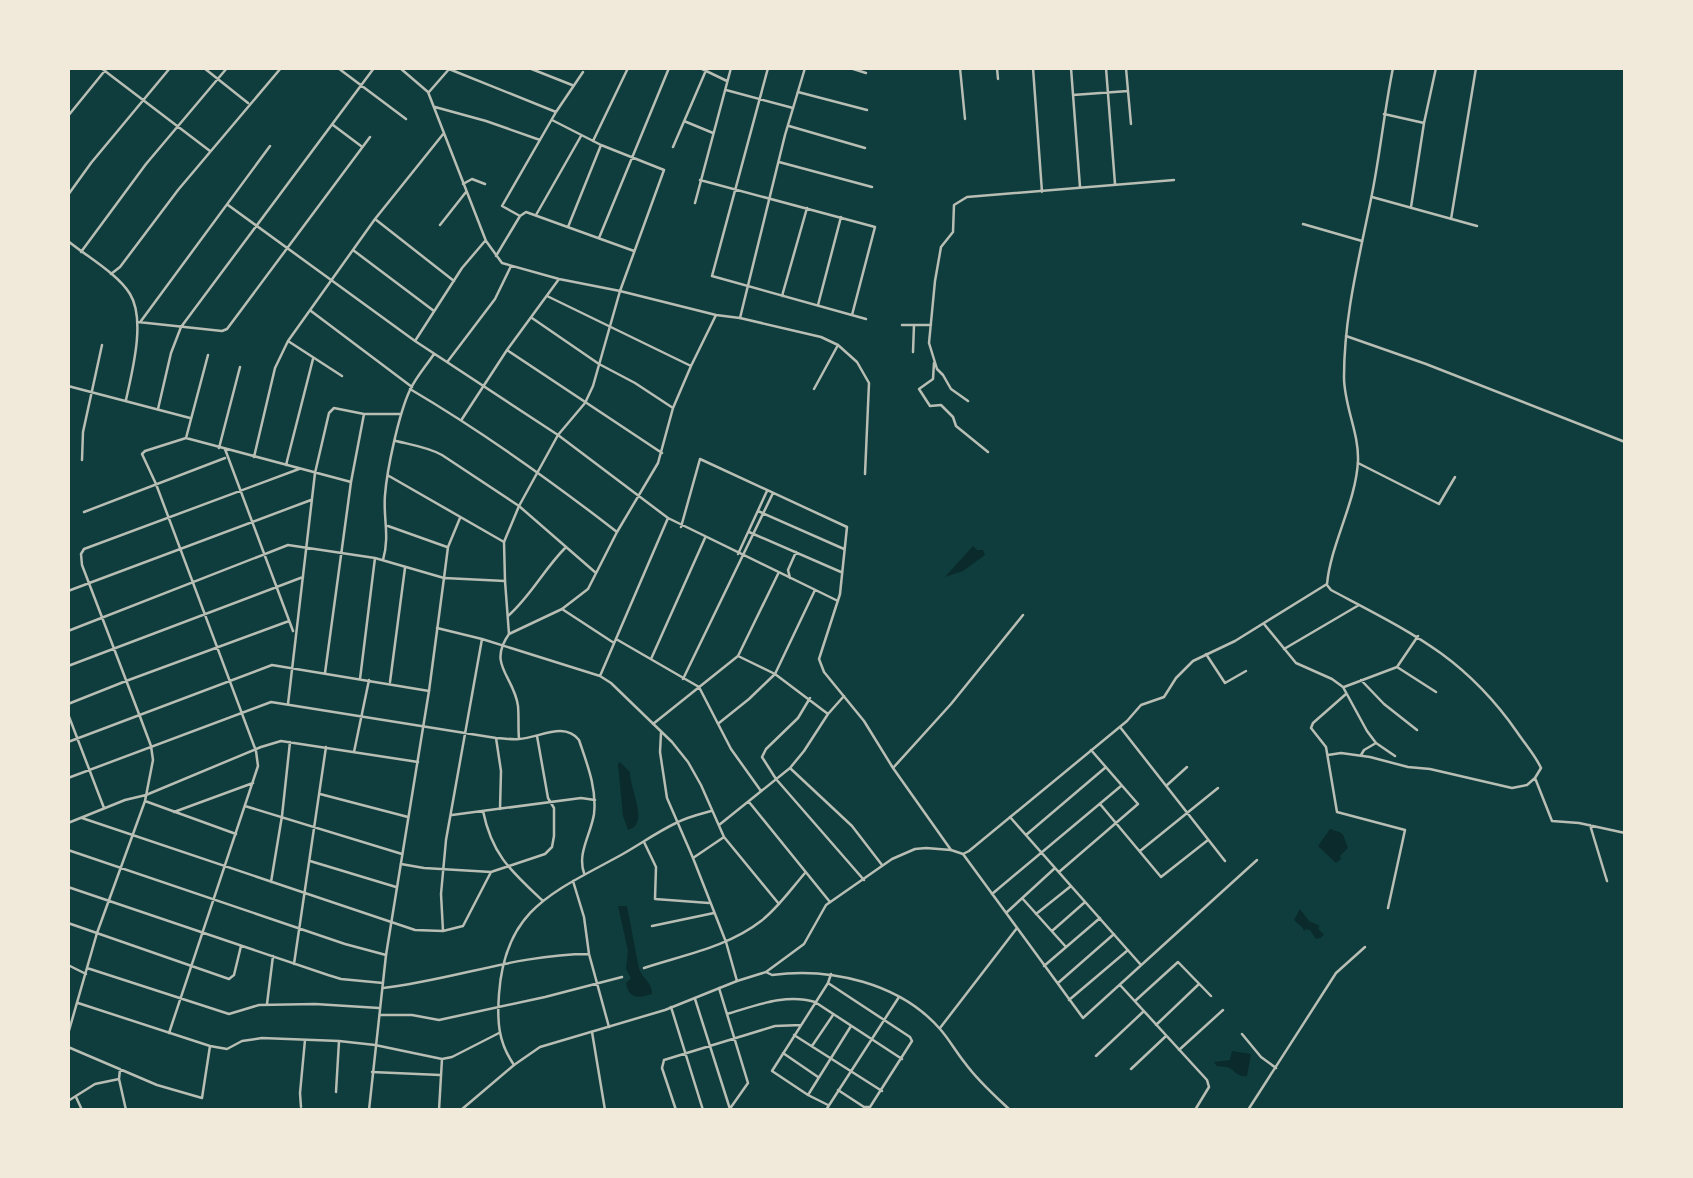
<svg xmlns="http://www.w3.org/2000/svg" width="1693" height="1178" viewBox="0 0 1693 1178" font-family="'Varela Round',sans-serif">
<rect width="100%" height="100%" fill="#0f3d3e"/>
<path fill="#0a2a2b" d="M973 546 977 550H983L985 555 963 571 945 577Z
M620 762 630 772C630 791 650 824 628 830L623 816 618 764Z
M1330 829C1347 834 1342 834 1348 848L1340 856 1341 859 1336 863 1318 846Z
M618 906H627L639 969C643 979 652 982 652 994 639 998 629 1000 626 983L631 978 626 969 628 951Z
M1300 909 1309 921 1320 926 1318 928 1324 935 1320 938 1316 939 1310 930 1305 929 1304 932 1303 928 1294 920Z
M1232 1051 1251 1054 1247 1076C1238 1077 1237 1073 1231 1069 1227 1066 1221 1067 1217 1066L1214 1062 1230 1060Z"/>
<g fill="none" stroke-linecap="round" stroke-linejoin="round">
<path stroke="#b8beb3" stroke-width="2.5" d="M101 68 210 151
M204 68 248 103
M338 68 406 119
M400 68 428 92 486 241 502 263 559 279 620 291 664 170 601 145 552 120
M529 68 572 85
M700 68 727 81
M768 68 712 276 866 319
M850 68 866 73
M960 68 965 119
M997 68 998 79
M1033 68 1042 192
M1071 68 1080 187
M1106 68 1115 184
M449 69 556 112
M726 90 793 108
M1128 91 1131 124
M429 92 450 68
M798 92 867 110
M1073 95 1128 91 1126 68
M435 107 486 121 540 140
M1384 114 1424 123
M68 116 107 68
M684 121 713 133
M333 125 361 146
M789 126 865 148
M593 141 628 68
M673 147 707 68
M779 162 872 187
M700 180 875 227 852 315
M463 184 472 179 485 184
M68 195 91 163 170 68
M1372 197 1477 226
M695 203 731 68
M228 205 415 341 558 435 668 518 838 601
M1411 207 1424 123 1436 68
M536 215 581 136
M520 216 502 206 556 112 583 72
M520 216 526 212 634 251
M375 219 454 281
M1451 219 1476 68
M1303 224 1362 241
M440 225 466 192
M568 227 601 145
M599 238 669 68
M68 241C86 256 118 274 130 294 146 320 132 372 126 400
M353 250 434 311
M81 252 146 164 227 68
M496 256 520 216
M111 274 120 267 178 190 281 68
M547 296 691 366
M782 296 807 208
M818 305 841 217
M311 311 412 387
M532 318 599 364 635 383 673 408
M740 318 821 337 838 345 857 362 869 383 865 474
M141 321 270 146
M138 322 222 331 227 329 370 137
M902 325H931
M1346 336 1426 364 1625 442
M288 341 342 376
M415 341 462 268 485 241
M507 350 662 453
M913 352 914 325
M448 361 495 299 511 266
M934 363 933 379 919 389 930 406 941 405 953 417 956 426 988 452
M68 386 190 418
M410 389C483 432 550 480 617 532
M814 389 838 345
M968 401 951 389 943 375 937 369 929 343 935 281 941 247 953 232 954 205 967 197 1174 180
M158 409 171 353 181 327 374 68
M462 419 507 350 559 279
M186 438 351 482
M186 438 208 355
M396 441C412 445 428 447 442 455L519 506 596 573
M219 448 240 367
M225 449 293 631
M254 457 275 368 288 341 375 219 444 133
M82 460 83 432 102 345
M1358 463 1439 504 1455 477
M286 465 313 359
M389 476 504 542
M758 511 844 549
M84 512 225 458
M388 526 447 547
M681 527 700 459 847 527 840 594 819 659 824 672 864 721 893 768 951 850
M749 532 841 572
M738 554 767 491
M383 560C390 536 383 518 385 495 387 469 399 413 410 390 416 377 426 366 434 354
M790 578 788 570 796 552
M505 581 509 634C487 665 514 676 518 706 519 717 518 728 519 739
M1327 585 1331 590C1410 632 1464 656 1517 732 1525 744 1535 755 1541 768L1535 778 1527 785 1512 788 1430 769 1408 767 1370 757 1341 753 1328 755
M68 591 311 500
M562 609 614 643
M508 616C531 596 544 569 566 547
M1264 624 1296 663 1332 679 1343 687 1367 731 1376 743 1395 756
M437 628 482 639 600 676 611 683 672 742 688 762 701 785 724 837 779 904
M68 631 288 545 375 558 444 578 448 547 460 518
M509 634 562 609 588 589 617 532 658 463 673 408 691 366 716 315
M616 639 699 687 731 749 761 791
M1284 649 1359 605
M1206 654 1225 683 1246 671
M738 656 775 674 828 714
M651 659 705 538
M68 666 303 577
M1397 667 1436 692
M325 673 351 482 364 414
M600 676 668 518
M360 679 375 558
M683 679 773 493
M1361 680 1384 704 1417 730
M390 682 405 568
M1344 687 1397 667 1418 636
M1346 694 1313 723 1311 728 1326 747 1337 812 1405 830 1388 908
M810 698 798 718 766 749 762 757 776 779 864 880
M68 704 126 681 289 621
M288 704 315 473 329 413 334 408 364 414H401
M68 714 104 808
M719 723 749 699 775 674 815 590
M653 724 738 656 778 574
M1120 727 1225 861
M661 733 660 752 667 798 693 858 726 942 737 981
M496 738 501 771 500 809
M68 742 272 665 429 691
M354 752 369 680
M1361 755 1364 750 1376 743
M893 768 951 704 1023 615
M791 769 852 826 882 865
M68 778 271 702 496 738C504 738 512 740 519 739 539 738 564 721 579 740 587 764 597 788 594 814 591 834 577 853 584 873
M1535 778 1552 821 1579 823 1625 833
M1166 786 1187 767
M320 794 408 817
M145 801 236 834
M749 802 830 902
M1100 804 1161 877 1208 840
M245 806 402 854
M483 811C492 855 511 871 543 901
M174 812 253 783
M452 815 581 798 595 800
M1010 817 1141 965
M82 818 415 930 443 931 463 926 491 872
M68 823 125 800 146 795 261 747 281 741 418 762
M719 825 790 768 804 751 828 714 844 696
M1590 825 1607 881
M1026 835 1106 767
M644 842 656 867 655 899 709 903
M68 850 345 944 386 955
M1140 851 1218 788
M963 854 1083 1018 1257 860
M693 858 724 837
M310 861 396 887
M401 864 424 868 491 872 545 854 552 847 554 836V808L548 798 537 736
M1059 872 1138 804 1091 750
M573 881 584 917 589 954 609 1027
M271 882 282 816 290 742
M68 887 328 975 341 979 383 983
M992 894 1121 786
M1022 898 1066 947
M1006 913 1055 868
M1036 914 1071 886
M68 923 229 979 234 975 241 946
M652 926 714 913
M443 931 441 894 446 840 482 639
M1052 931 1085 902
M294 964 326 747
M68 965 86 974
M1044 966 1100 918
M87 968 229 1014 259 1005 315 1004 379 1008
M644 968C683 955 728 947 761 921 778 908 791 889 805 873
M828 983 910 1037 912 1041 870 1107H864L838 1090
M1058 983 1114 934
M1120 985 1207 1080 1209 1087 1195 1110
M383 988C453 980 518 954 589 954
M719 988 748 1083 729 1110
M695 999 730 1109
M1069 1000 1128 950
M1135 1001 1178 962 1211 996
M78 1003 210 1046 227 1049 242 1041 262 1038 339 1041 375 1045 442 1059 452 1057 499 1033
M267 1004 273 956
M671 1007 703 1110
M727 1014C755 1006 786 993 815 1002L902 1059
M380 1015H412L439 1020 545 997 622 977
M1156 1025 1199 984
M940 1028 1017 928
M592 1032 605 1110
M169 1033 258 766 256 751 156 484 142 454 145 451 186 438
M68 1034 97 933 145 801 153 760 151 746 139 714 82 565 81 554 84 549 299 469
M1242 1034 1261 1057 1276 1068
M794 1035 882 1091
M812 1046 833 1015
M68 1047 157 1085 202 1098 210 1046
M1179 1050 1223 1010
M783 1053 818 1077
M1096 1056 1144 1011
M514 1065C498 1042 497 1021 499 994 505 908 554 892 621 855 639 845 657 832 676 823 687 817 700 814 711 811
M120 1069 119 1079 126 1110
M1131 1069 1166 1036
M372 1072 440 1075
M336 1092 339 1041
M808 1095 851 1026
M76 1097 82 1110
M68 1101 95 1084 119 1079
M828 1105 808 1095 772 1071 828 983 831 974
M301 1107 300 1093 305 1040
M439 1110 442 1059
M676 1110 662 1068 664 1060 775 1026 801 1025
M826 1110 899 997
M1248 1110 1336 973 1365 947"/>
<path stroke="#b8beb3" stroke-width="2.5" d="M766 972 772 975C830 967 900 983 940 1029 949 1039 956 1052 965 1063 978 1081 994 1095 1010 1110
M369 1110 386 955 429 691 444 578 505 581 504 542 519 506 558 435 585 403 593 386 620 291 716 315 740 318 785 135 805 68
M461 1110 514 1065 540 1047 665 1010 737 981 766 972 804 944 826 905 892 859 915 849 926 848 951 850 963 854 969 851 1127 721 1141 705 1164 697 1176 678 1193 661 1235 641 1327 584C1331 543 1356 502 1358 461 1359 432 1344 406 1344 377 1344 316 1359 259 1371 199 1380 156 1384 112 1393 68"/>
</g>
<rect width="1693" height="1178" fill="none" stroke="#f1e9da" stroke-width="140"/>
</svg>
